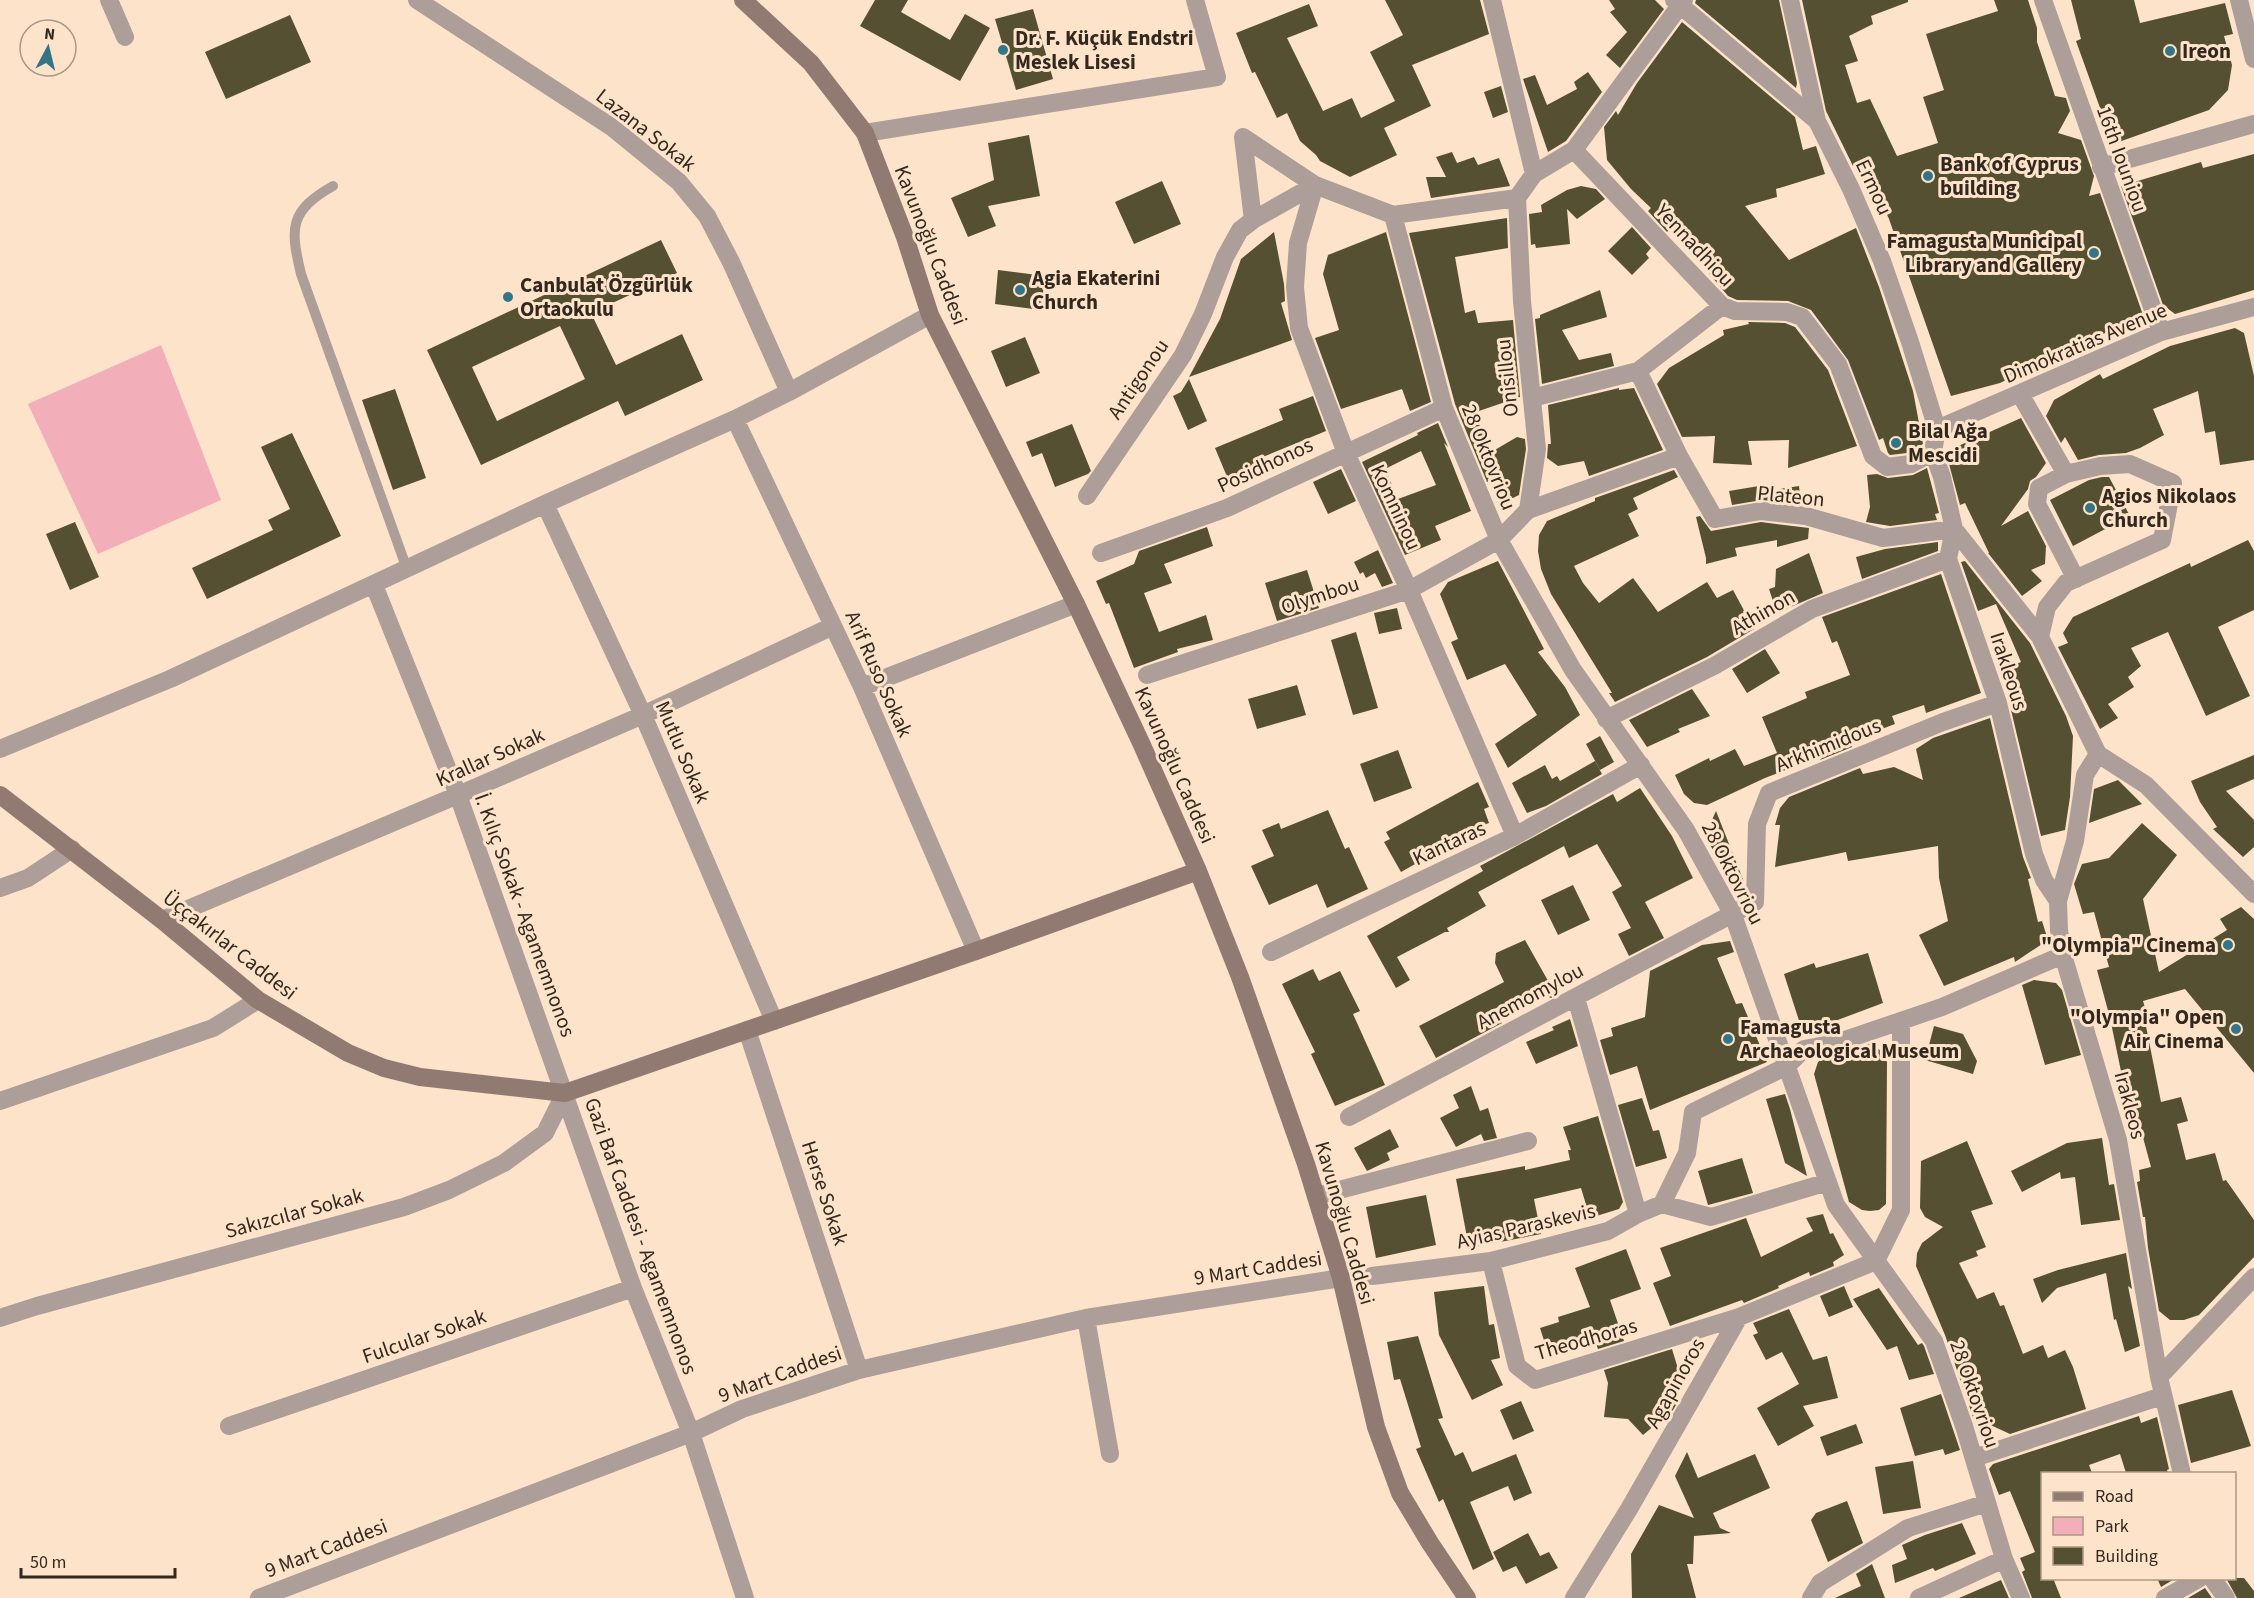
<svg xmlns="http://www.w3.org/2000/svg" width="2254" height="1598" viewBox="0 0 2254 1598" font-family="'Source Sans 3',sans-serif">
<rect width="100%" height="100%" fill="#fde3c9"/>
<path fill="#f2afba" d="M161 345 221 500 98 554 28 404Z"/>
<path fill="#565033" fill-rule="evenodd" d="M875 0H908L901 12 950 40 965 14 990 28 960 81 860 26Z
M1385 0H1480L1489 34 1412 65 1431 106 1384 128 1397 155 1350 177 1320 161 1316 155 1300 141 1287 113 1277 118 1255 72 1252 73 1236 33 1309 4 1318 26 1287 38 1323 111 1352 98 1361 118 1395 101 1370 52 1403 35Z
M1609 0H1655L1664 9 1620 68 1606 55 1627 32 1610 12 1615 9Z
M1779 0 1797 83 1796 88 1695 3 1696 0Z
M1802 0H1908V2L1871 16 1873 24 1849 36 1858 61 1845 65 1857 103 1870 99 1897 156 1938 143 1923 97 1944 90 1926 34 1998 11 1994 0H2028L2037 28V42L2055 96 2066 98 2070 111 2058 133 2081 140 2094 176 2089 196 2100 193 2143 315 2000 383 1951 396 1889 219 1863 161 1853 166 1826 111Z
M2071 0H2134L2140 23 2225 3 2233 34 2224 36 2232 65 2228 90 2209 110 2113 144 2076 41 2081 39Z
M1033 9 1053 79 1016 90 995 19Z
M290 15 311 62 226 99 205 52Z
M1682 22 1795 117 1803 150 1816 146 1825 174 1776 189 1777 197 1745 206 1789 260 1856 228 1879 287 1913 391 1923 444 1907 453 1890 455 1888 453 1883 438 1879 440 1848 360 1811 310 1788 301 1737 300 1728 296 1671 228 1667 232 1648 211 1651 208 1631 189 1607 160 1604 127 1616 111 1618 115 1637 83Z
M1588 72 1602 92 1566 141 1548 152 1523 79 1535 75 1547 105 1577 89 1574 82Z
M1501 86 1508 112 1493 118 1484 92Z
M1029 135 1040 196 988 206 996 226 968 237 951 198 994 180 988 143Z
M1452 152 1457 163 1474 157 1478 165 1499 158 1510 186 1431 198 1426 177H1446L1436 157Z
M2254 154V290L2175 314 2163 305 2121 186 2201 162 2203 168Z
M1162 181 1181 224 1134 244 1115 202Z
M1581 186 1596 189 1605 199 1577 219 1567 209 1570 244 1536 248 1535 244 1531 245 1529 214 1542 212 1541 205 1567 190Z
M1507 218 1508 248 1455 257 1465 313 1475 310 1478 323 1513 320 1520 397 1473 413 1493 451 1517 437 1525 439 1526 449 1519 495 1513 498 1503 497 1494 479 1487 482 1455 404 1409 233Z
M1632 227 1651 248 1646 254 1649 258 1632 275 1608 251Z
M1274 232 1284 284 1285 301 1281 303 1292 340 1189 377 1220 319 1241 259Z
M1386 232 1431 402 1410 411 1402 389 1341 409 1315 338 1339 330 1323 274 1328 255Z
M661 240 677 273 591 313 616 365 682 334 703 380 625 416 618 401 481 465 427 350ZM560 326 585 379 497 421 472 367Z
M998 270 1045 276 1041 310 995 304Z
M1600 290 1607 317 1562 330 1579 360 1611 353 1614 366 1542 384 1535 319 1540 318V315Z
M1748 322 1785 323 1795 327 1828 370 1857 446 1788 468 1789 440 1748 441 1752 465 1713 463 1715 436 1682 437 1657 384 1669 368 1724 335 1723 330 1749 324Z
M2235 328 2244 333 2254 376V460L2220 465 2215 431 2205 433 2198 391 2153 409 2164 435 2140 448 2126 453 2099 455 2078 460 2065 437 2061 443 2046 416 2054 400 2100 374 2103 379 2170 346Z
M1025 337 1040 373 1006 387 991 351Z
M1189 379 1207 421 1188 430 1173 396 1181 392Z
M1619 388V390L1634 388 1663 450 1589 476 1584 461 1558 466 1547 458 1548 444H1551L1548 405Z
M395 389 426 478 393 490 362 400Z
M1313 396 1326 431 1258 459 1260 466 1228 479 1215 448 1283 420 1279 409Z
M2021 418 2046 463 2036 477 2030 481 2028 489 2001 526 2028 511 2046 546 2045 564 2031 570 2042 581 2022 596 1988 553H1989L1965 503 1960 505 1949 464 1958 463 1956 447Z
M1438 423 1448 447 1444 443 1471 511 1435 526 1441 540 1405 555 1362 462 1418 435 1417 433ZM1421 451 1436 485 1398 499 1385 469Z
M1072 424 1091 471 1088 474 1055 487 1042 453 1032 457 1026 442Z
M292 433 341 536 207 599 192 568 273 530 268 520 290 509 261 447Z
M1927 468 1939 513 1935 514 1937 520 1890 526 1866 522 1870 507 1867 475 1877 474 1888 478 1913 475Z
M1341 469 1356 501 1328 514 1313 482Z
M1674 470 1678 477 1633 498 1638 509 1628 514 1639 536 1574 566 1583 583 1599 603 1633 578 1658 612 1707 582 1717 598 1733 590 1754 629 1707 657 1615 702 1609 693H1612L1551 594 1541 569 1538 551 1539 535 1547 521 1595 501V498Z
M2102 477H2109L2130 516 2073 546 2050 500 2089 480Z
M1759 486 1761 492 1799 486 1801 504 1762 500 1732 505 1729 491Z
M1700 516 1711 531 1761 522 1809 528 1808 539 1777 547V540L1735 548 1737 556 1706 564V558L1696 517Z
M75 522 99 577 70 590 46 534Z
M1207 527 1213 546 1164 564 1172 583 1144 593 1159 632 1206 615 1213 640 1177 649 1178 652 1134 668 1109 603 1106 604 1096 581 1134 564 1139 551Z
M2248 540 2254 551V610L2218 627 2250 696 2206 716 2168 632 2131 648 2141 666 2128 677 2134 687 2108 704 2118 718 2100 729 2058 647 2068 643 2063 633 2073 617 2190 563 2191 567Z
M1938 542V551L1862 579 1856 557 1885 549Z
M1378 550 1393 583 1382 587 1375 573 1366 578 1363 572 1360 574 1354 562Z
M1809 553 1823 593 1777 613 1769 589 1775 587 1776 569Z
M1498 561 1544 649 1538 652 1565 687 1580 715 1508 768 1495 744 1537 715 1505 664 1467 680 1451 642 1458 639 1440 594 1448 582Z
M1965 561 2030 643 2066 716 2073 736 2070 797 2065 830 2041 836 2011 710 2015 709 2009 667 2021 662 1996 604 1978 611 1961 562Z
M1307 570 1319 608 1277 621 1265 583Z
M1941 574 1981 693 1926 713 1924 705 1892 716 1895 724 1850 741 1852 747 1820 760 1824 755 1765 778 1707 805 1694 803 1684 794 1675 775 1709 758 1710 761 1735 749 1744 766 1777 753 1762 717 1807 698 1805 692 1850 675 1837 641 1832 643 1822 617Z
M1397 608 1402 629 1379 634 1374 613Z
M1356 632 1378 708 1353 715 1331 640Z
M1765 649 1780 673 1747 693 1732 669Z
M1297 685 1306 715 1257 729 1248 699Z
M1692 689 1710 716 1678 729 1680 732 1647 747 1629 720Z
M1990 718 2023 857 2031 878 2028 879 2038 922 2042 921 2048 940 2015 962 2014 957 1944 986 1919 935 1948 921 1939 878 1938 846 1848 861 1846 852 1775 867 1780 825H1775L1780 808 1789 797 1860 768 1863 774 1894 767 1923 780 1916 749 1933 738Z
M1600 736 1614 762 1600 770 1586 744Z
M1398 750 1412 788 1374 802 1360 764Z
M2254 755V779L2226 791 2254 820V847L2243 857 2213 829 2217 827 2200 802 2191 781Z
M1595 761 1602 774 1546 806 1527 813 1512 783 1545 765 1552 779 1557 776 1560 781Z
M2118 780 2142 804 2089 823 2094 789Z
M1478 782 1489 807 1484 809 1489 823 1471 829 1472 834 1440 846 1442 849 1401 872 1384 842 1390 839 1386 832Z
M1640 788 1672 836 1693 878 1645 902 1664 938 1629 956 1618 934 1631 928 1612 892 1622 886 1597 844 1569 858 1564 846 1478 892 1486 906 1447 928 1449 932H1445L1397 957 1410 980 1396 988 1367 936 1483 871 1480 866 1613 794 1617 802Z
M1328 810 1345 849 1349 847 1368 889 1327 908 1317 884 1269 905 1251 866 1274 856 1262 830 1279 823 1281 829Z
M1716 811 1744 882V892L1739 895 1705 836Z
M2142 823 2177 855 2143 899 2159 972 2227 930 2220 919 2241 907 2254 919V1073L2185 989 2143 1001 2146 1011H2143L2161 1102 2181 1097 2188 1121 2177 1124 2186 1160 2215 1153 2223 1181 2226 1180 2254 1220V1257L2199 1315 2184 1320H2170L2159 1311 2148 1248 2145 1217H2143L2137 1182 2140 1181 2139 1170 2151 1167 2135 1108 2129 1110 2110 1018 2097 970 2109 967 2094 912 2083 914 2074 884 2082 864 2109 858Z
M1573 885 1590 920 1558 935 1541 900Z
M1525 940 1556 995 1551 998 1536 991 1494 1009 1502 1023 1436 1058 1419 1026 1504 982 1495 963 1496 953Z
M1730 941 1734 952 1717 958 1736 1004 1742 1003 1767 1062 1650 1110 1637 1066 1610 1075 1600 1040 1613 1036 1611 1028 1645 1017 1650 971 1702 945Z
M1868 953 1883 1003 1803 1033 1784 974 1814 963 1816 968Z
M1313 969 1319 981 1340 971 1360 1011 1353 1014 1385 1085 1335 1106 1311 1054 1315 1052 1282 984Z
M2034 980 2056 983 2062 990 2081 1055 2045 1065 2022 985Z
M1570 1019 1578 1046 1536 1064 1526 1042 1554 1030 1552 1027Z
M1934 1026 1963 1034 1977 1061 1973 1074 1925 1060Z
M1869 1044 1880 1050 1887 1062 1886 1204 1879 1210 1870 1211 1862 1210 1849 1202 1814 1074 1818 1062 1824 1057Z
M1471 1086 1480 1111 1488 1108 1497 1138 1484 1141 1481 1134 1456 1147 1440 1118 1459 1108 1453 1095Z
M1785 1094 1790 1109 1807 1176 1785 1163 1766 1099Z
M1642 1098 1653 1131 1659 1130 1667 1158 1636 1167 1618 1105Z
M1598 1116 1623 1202 1619 1209 1590 1218 1581 1188 1534 1199 1541 1234 1469 1248 1456 1179 1525 1166V1170L1570 1160 1568 1150H1571L1563 1127Z
M1390 1129 1399 1147 1387 1153 1390 1160 1367 1171 1354 1148Z
M2102 1138 2109 1185 2114 1184 2120 1220 2081 1225 2075 1177 2061 1179 2060 1172 2022 1192 2011 1171 2067 1143Z
M1967 1141 1993 1204 1971 1211 1986 1247 1976 1251 1978 1256 1959 1263 1977 1299 1994 1292 2000 1306 2004 1305 2023 1354 2043 1345 2048 1358 2065 1350 2073 1367 2086 1409 2010 1434 1973 1417 1945 1335 1916 1266 1917 1253 1922 1243 1943 1227 1925 1217 1920 1208 1921 1161Z
M1742 1158 1753 1193 1708 1205 1698 1171Z
M1426 1195 1436 1245 1376 1258 1366 1207Z
M1823 1214 1830 1234 1833 1233 1844 1255 1833 1262 1834 1266 1810 1276 1809 1272 1778 1286 1779 1288 1744 1303 1742 1300 1670 1326 1653 1283 1671 1276 1660 1248 1746 1218 1761 1257 1813 1231 1806 1218Z
M1626 1249 1641 1289 1610 1300 1624 1341 1598 1349 1595 1341 1549 1356 1540 1328 1559 1322 1558 1317 1590 1307 1575 1268Z
M2126 1253 2132 1289 2128 1286 2140 1346 2125 1352 2116 1319 2114 1320 2106 1273 2057 1288 2042 1303 2033 1279 2058 1270Z
M1484 1286 1489 1325 1494 1324 1500 1358 1491 1360 1503 1385 1472 1400 1439 1335 1434 1292Z
M1844 1286 1853 1307 1829 1317 1820 1296Z
M1879 1288 1918 1345 1922 1343 1924 1346 1934 1374 1909 1380 1897 1346 1887 1350 1853 1299Z
M1789 1309 1813 1360 1827 1356 1838 1398 1803 1406 1814 1426 1778 1446 1757 1408 1799 1384 1782 1352 1766 1360 1753 1335 1758 1333 1753 1323Z
M1418 1336 1443 1418 1438 1419 1455 1456 1463 1452 1472 1472 1516 1454 1532 1493 1514 1501 1508 1486 1470 1502 1494 1559 1473 1570 1443 1499 1439 1502 1416 1449 1421 1447 1400 1379 1394 1380 1387 1342Z
M1672 1349 1682 1382 1668 1393 1676 1405 1673 1410 1643 1435 1628 1419 1604 1417 1608 1383 1604 1370Z
M2232 1390 2251 1446 2191 1463 2178 1405Z
M1941 1394 1960 1450 1945 1455 1943 1449 1915 1456 1900 1408Z
M1521 1401 1534 1431 1513 1440 1500 1410Z
M2139 1416 2141 1423 2157 1417 2169 1469 2167 1470 2168 1473H2126L2120 1454 2089 1465 2092 1473H2043V1578H2053L2061 1598H2032L2022 1572 2025 1570 2020 1558 2035 1552 2010 1491 1999 1495 1989 1469 1993 1464Z
M1856 1424 1863 1443 1827 1456 1820 1437Z
M1687 1452 1698 1478 1755 1454 1770 1488 1713 1513 1720 1528 1731 1533 1694 1536 1693 1564H1687L1696 1598H1632L1631 1554 1659 1505 1694 1518 1675 1476Z
M1913 1461 1921 1508 1883 1514 1875 1467Z
M1847 1501 1863 1543 1828 1562 1811 1520 1816 1513Z
M1962 1523 1976 1554 1935 1571 1933 1568 1895 1583 1892 1565 1907 1559 1902 1545 1925 1535Z
M1528 1533 1540 1556 1549 1552 1558 1568 1526 1584 1516 1566 1503 1572 1493 1552Z
M1872 1564 1885 1598H1835L1861 1586 1856 1574Z
M2157 1578H2176L2161 1587Z
M2226 1578H2244L2254 1591V1598H2237Z
M2001 1580 2009 1598H1959Z
M2205 1588 2212 1598H2188Z"/>
<g fill="none" stroke-linecap="round" stroke-linejoin="round">
<path stroke="#ae9e99" stroke-width="10" d="M333 186C289 211 290 228 301 274L407 569"/>
<path stroke="#ae9e99" stroke-width="18" d="M109 0 125 37
M417 0 613 128 679 182 707 216 731 262 789 392
M1492 0 1534 174
M1674 0 1817 121 1851 189 1882 261 1910 342 1937 429 1933 452
M1790 0 1817 121
M2043 0 2161 332
M2239 0 2254 59
M865 133 1217 77 1195 0
M1243 137 1315 185 1393 215 1517 198
M1243 137 1253 220
M1574 150 1722 306 1735 311 1787 312 1802 317 1838 364 1873 456 1887 467 1911 464 1933 452
M2101 167 2254 124
M1315 185 1298 243 1295 287 1299 328 1346 453 1409 590 1515 836
M1517 198 1534 174 1574 150 1684 0
M1393 215 1444 408 1499 540 1573 670 1686 830 1733 915 1836 1205 1934 1341 1964 1426 2004 1559 2021 1598
M1638 371 1679 456 1715 519 1761 511 1806 516 1883 538 1954 529 2040 637 2098 754
M2020 394 2066 474 2039 488 2037 504 2076 579
M1532 398 1638 371 1722 306
M735 419 862 687 976 951
M1937 429 2161 332 2254 307
M1933 452 1942 477 1954 529 1948 559 1998 703 2034 854 2044 880 2058 901
M1087 496 1183 355 1203 314 1225 257 1240 230 1253 220 1315 185
M545 504 643 715 774 1021
M1528 510 1679 456
M1101 553 1227 508 1444 408
M374 585 458 795 633 1288 691 1433 745 1598
M2040 637 2047 607 2066 583 2162 540 2173 483 2130 464 2100 466 2066 474
M1147 675 1409 590 1499 540 1528 510 1537 449 1522 301 1517 198
M862 687 1076 604
M1606 719 1714 666 1812 609 1948 559
M0 749 170 679 545 504 735 419 789 392 930 315
M2098 754 2085 775 2075 841 2058 901 2059 930 2063 955 2118 1140 2159 1377 2182 1474
M2098 754 2146 785 2254 894
M0 888 28 878 72 849
M162 920 458 795 643 715 833 626
M1271 952 1515 836 1641 765
M1576 998 1638 1214
M747 1030 859 1370
M0 1101 213 1028 258 1000
M1349 1117 1755 902 1757 824 1769 793 1943 722 1998 703
M1316 1196 1528 1141
M1662 1204 1711 1217 1828 1182
M1491 1261 1517 1366 1535 1380 1739 1317
M1372 1276 1491 1261 1608 1231 1638 1214 1662 1204 1687 1153 1693 1112 1787 1066 1804 1049 1836 1043 1942 1007 2063 955
M0 1318 37 1306 404 1207 449 1190 504 1163 545 1133 565 1093
M1086 1318 1110 1454
M2159 1377 2254 1277
M229 1426 633 1288
M1974 1458 2162 1396
M2212 1578 2226 1598
M259 1598 691 1433 742 1409 859 1370 1086 1318 1341 1278
M1574 1598 1629 1509 1739 1317 1876 1261 1901 1210V1021
M1811 1598 1820 1583 1908 1528 1987 1503
M1919 1598 2004 1559
M2165 1598 2200 1578"/>
<path stroke="#917a72" stroke-width="18" d="M743 0 811 63 865 133 905 237 930 315 1076 604 1142 745 1198 871 1240 977 1306 1164 1341 1278 1376 1427 1400 1493 1430 1543 1467 1598
M0 795 162 920 258 1000 348 1053 384 1068 420 1077 565 1093 976 951 1198 871"/>
</g>
<g fill="#337587" stroke="#fde3c9" stroke-width="2">
<circle cx="1003" cy="50" r="6"/>
<circle cx="2170" cy="51" r="6"/>
<circle cx="1928" cy="176" r="6"/>
<circle cx="2094" cy="253" r="6"/>
<circle cx="1020" cy="290" r="6"/>
<circle cx="508" cy="297" r="6"/>
<circle cx="1896" cy="443" r="6"/>
<circle cx="2090" cy="508" r="6"/>
<circle cx="2228" cy="945" r="6"/>
<circle cx="2236" cy="1029" r="6"/>
<circle cx="1728" cy="1039" r="6"/>
</g>
<g text-anchor="middle" dominant-baseline="central" stroke-width="6" stroke-linejoin="round" paint-order="stroke">
<g font-size="21" font-weight="bold" fill="#32281e" stroke="#fde3c9" text-anchor="start">
<text x="1015" y="38">Dr. F. Küçük Endstri<tspan x="1015" dy="24">Meslek Lisesi</tspan></text>
<text x="2182" y="51">Ireon</text>
<text x="1940" y="164">Bank of Cyprus<tspan x="1940" dy="24">building</tspan></text>
<text x="2082" y="241" text-anchor="end">Famagusta Municipal<tspan x="2082" dy="24">Library and Gallery</tspan></text>
<text x="1032" y="278">Agia Ekaterini<tspan x="1032" dy="24">Church</tspan></text>
<text x="520" y="285">Canbulat Özgürlük<tspan x="520" dy="24">Ortaokulu</tspan></text>
<text x="1908" y="431">Bilal Ağa<tspan x="1908" dy="24">Mescidi</tspan></text>
<text x="2102" y="496">Agios Nikolaos<tspan x="2102" dy="24">Church</tspan></text>
<text x="2216" y="945" text-anchor="end">"Olympia" Cinema</text>
<text x="2224" y="1017" text-anchor="end">"Olympia" Open<tspan x="2224" dy="24">Air Cinema</tspan></text>
<text x="1740" y="1027">Famagusta<tspan x="1740" dy="24">Archaeological Museum</tspan></text>
</g>
<g font-size="21" fill="#32281e" stroke="#fde3c9">
<text transform="translate(646 130) rotate(38)">Lazana Sokak</text>
<text transform="translate(2122 159) rotate(70)">16th Iouniou</text>
<text transform="translate(1874 187) rotate(65)">Ermou</text>
<text transform="translate(931 245) rotate(69)">Kavunoğlu Caddesi</text>
<text transform="translate(1695 245) rotate(47)">Yennadhiou</text>
<text transform="translate(2085 343) rotate(-23)">Dimokratias Avenue</text>
<text transform="translate(1507 378) rotate(-96)">Onisillou</text>
<text transform="translate(1138 379) rotate(-56)">Antigonou</text>
<text transform="translate(1489 457) rotate(68)">28 Oktovriou</text>
<text transform="translate(1265 465) rotate(-25)">Posidhonos</text>
<text transform="translate(1791 496) rotate(6)">Plateon</text>
<text transform="translate(1396 507) rotate(65)">Komninou</text>
<text transform="translate(1320 595) rotate(-18)">Olymbou</text>
<text transform="translate(1763 612) rotate(-30)">Athinon</text>
<text transform="translate(2009 671) rotate(72)">Irakleous</text>
<text transform="translate(879 674) rotate(66)">Arif Ruso Sokak</text>
<text transform="translate(1828 745) rotate(-22)">Arkhimidous</text>
<text transform="translate(683 752) rotate(67)">Mutlu Sokak</text>
<text transform="translate(490 757) rotate(-24)">Krallar Sokak</text>
<text transform="translate(1175 765) rotate(66)">Kavunoğlu Caddesi</text>
<text transform="translate(1449 843) rotate(-25)">Kantaras</text>
<text transform="translate(1733 873) rotate(63)">28 Oktovriou</text>
<text transform="translate(525 915) rotate(70)">İ. Kılıç Sokak - Agamemnonos</text>
<text transform="translate(230 945) rotate(38)">Üççakırlar Caddesi</text>
<text transform="translate(1530 996) rotate(-28)">Anemomylou</text>
<text transform="translate(2130 1105) rotate(75)">Irakleos</text>
<text transform="translate(825 1193) rotate(72)">Herse Sokak</text>
<text transform="translate(294 1213) rotate(-15)">Sakızcılar Sokak</text>
<text transform="translate(1345 1223) rotate(74)">Kavunoğlu Caddesi</text>
<text transform="translate(1526 1226) rotate(-13)">Ayias Paraskevis</text>
<text transform="translate(641 1236) rotate(70)">Gazi Baf Caddesi - Agamemnonos</text>
<text transform="translate(1258 1268) rotate(-9)">9 Mart Caddesi</text>
<text transform="translate(424 1336) rotate(-19)">Fulcular Sokak</text>
<text transform="translate(1586 1339) rotate(-16)">Theodhoras</text>
<text transform="translate(780 1374) rotate(-20)">9 Mart Caddesi</text>
<text transform="translate(1675 1383) rotate(-61)">Agapinoros</text>
<text transform="translate(1975 1394) rotate(71)">28 Oktovriou</text>
<text transform="translate(326 1548) rotate(-21)">9 Mart Caddesi</text>
</g>
</g>
<rect x="2041" y="1472" width="195" height="108" fill="#fde3c9" stroke="#ac9885" stroke-width="1.5"/>
<rect x="2053" y="1492" width="30" height="9" fill="#917a72" stroke="#ac9885" stroke-width="1.5"/>
<text x="2095" y="1502" font-size="18" fill="#32281e">Road</text>
<rect x="2053" y="1517" width="30" height="18" fill="#f2afba" stroke="#ac9885" stroke-width="1.5"/>
<text x="2095" y="1532" font-size="18" fill="#32281e">Park</text>
<rect x="2053" y="1547" width="30" height="18" fill="#565033" stroke="#ac9885" stroke-width="1.5"/>
<text x="2095" y="1562" font-size="18" fill="#32281e">Building</text>
<g transform="translate(48 48) rotate(7)"><circle r="28" fill="#fde3c9" stroke="#ac9885" stroke-width="1.5"/>
<path d="M0-4.5L10 22L0 15L-10 22Z" fill="#337587"/>
<text y="-9" font-size="16" font-weight="bold" text-anchor="middle" fill="#32281e">N</text>
</g>
<path d="M21 1568v9h154v-9" fill="none" stroke="#32281e" stroke-width="3"/>
<text x="30" y="1568" font-size="18" fill="#32281e" stroke="#fde3c9" stroke-width="4.5" paint-order="stroke">50 m</text>
</svg>
